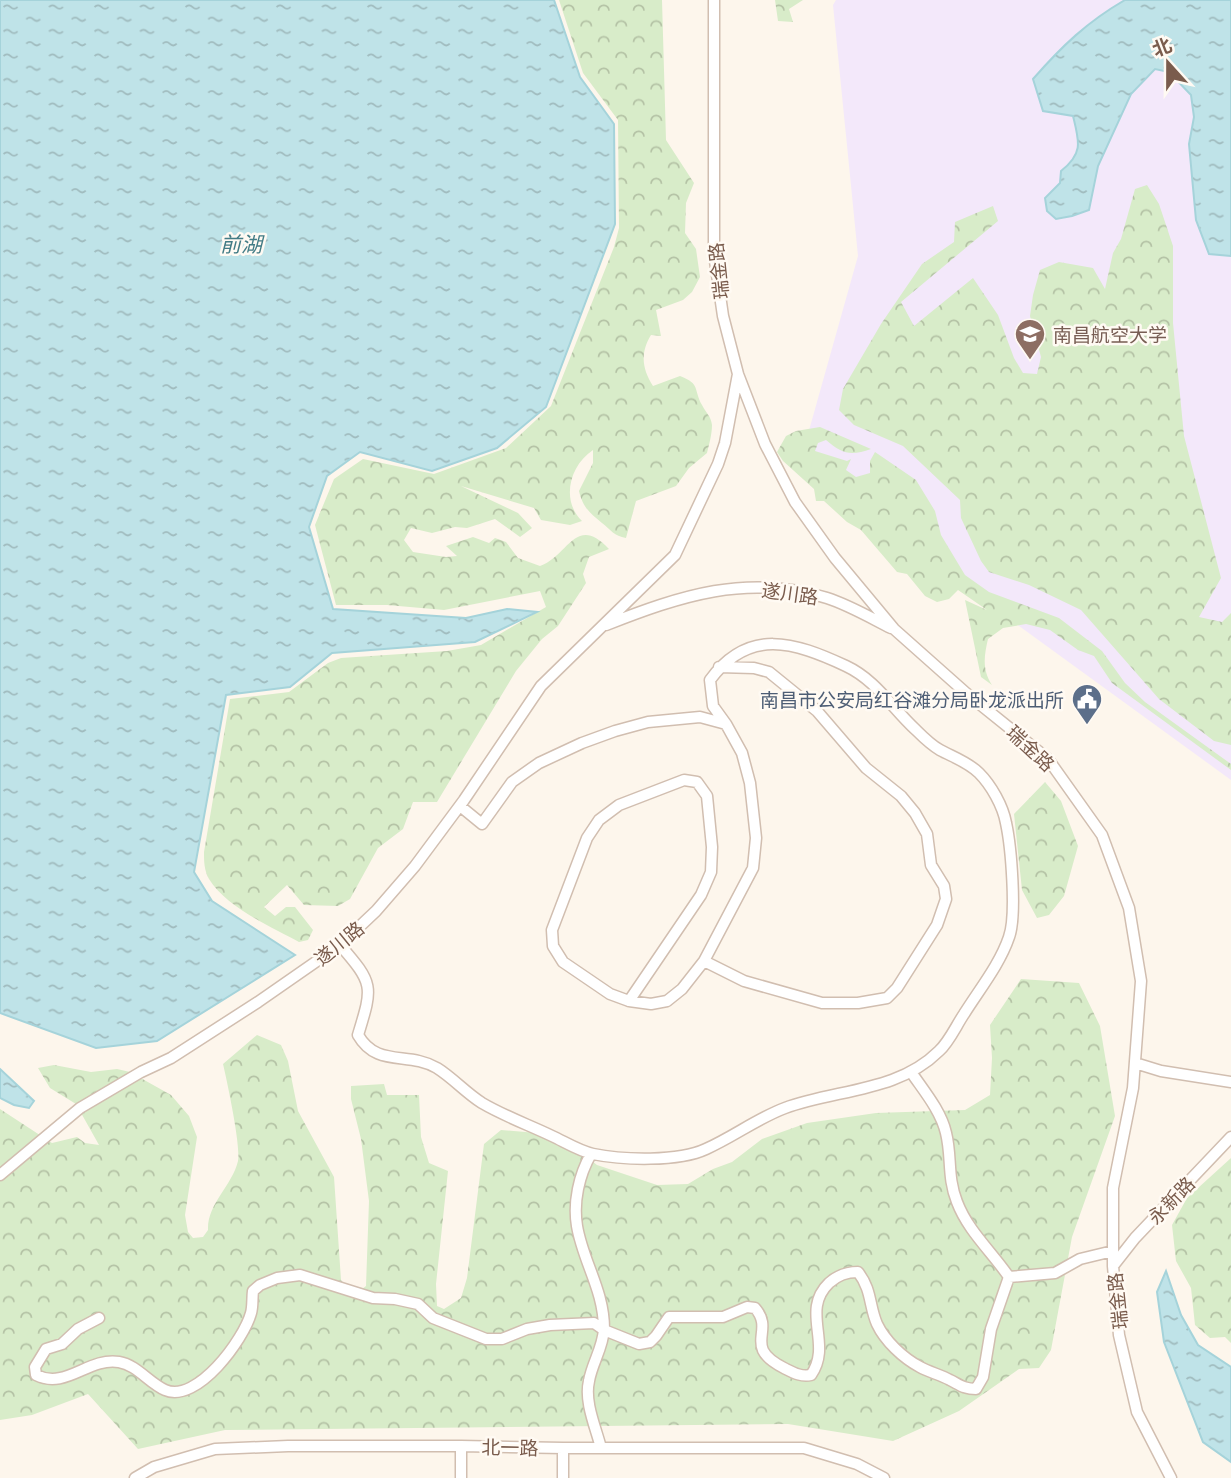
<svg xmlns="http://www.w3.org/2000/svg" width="1231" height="1478" viewBox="0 0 1231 1478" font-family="'Exo 2','Noto Sans SC',sans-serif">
<defs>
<pattern id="forest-crowns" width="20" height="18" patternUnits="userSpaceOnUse" patternTransform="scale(1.75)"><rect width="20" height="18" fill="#d8ecc9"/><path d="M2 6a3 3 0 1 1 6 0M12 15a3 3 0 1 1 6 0" fill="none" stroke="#b4c2a5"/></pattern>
<pattern id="water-ripples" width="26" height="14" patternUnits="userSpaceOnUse" patternTransform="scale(1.75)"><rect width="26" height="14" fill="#bfe3e8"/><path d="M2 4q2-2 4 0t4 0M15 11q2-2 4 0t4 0" fill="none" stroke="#a0bbbe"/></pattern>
</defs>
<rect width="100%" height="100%" fill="#fdf6ec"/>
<path fill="#f3e8fa" d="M836 0H1231V780L799 466 858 256 833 5Z"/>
<path fill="url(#forest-crowns)" d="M559 0H662L666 140 694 183 686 203 685 233 696 249 700 277 692 292 683 300 656 310 661 336 651 335C640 353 642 369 653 386L680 376C701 384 693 389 702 405 706 413 711 416 712 425 712 434 709 445 707 453L689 468 676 486 636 501 626 538C614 536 611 530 602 523 590 513 583 508 579 491L593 463V450C569 466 561 501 582 521L570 525 541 520 534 508 461 486 518 513 532 528 520 537 495 519 467 528 455 527 432 533 411 528 404 540 413 552 446 557 457 556 446 546 473 537 489 543 495 538 506 542 518 558 540 566C568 556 576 513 609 549L589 557 583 574 586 583 558 626 542 639 516 671 437 802H413L403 829 378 848 350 899 338 906 304 905 287 885 264 907 275 916 286 907H295L313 930 308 940 299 942C271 927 226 907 209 879 204 870 204 861 204 852L230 699 289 692 328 663 341 658 447 651 481 645 546 607 540 591 444 610 387 605H336L315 525 334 479 363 459 434 474 506 448 551 406 614 247 619 228 618 120 583 73Z
M775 0H803L789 9 793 22 778 21Z
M1147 185 1159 204 1173 246V323L1184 436 1221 578 1199 617 1222 622 1231 613V745L1214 741 1159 699 1081 610 1029 585 989 572 981 561 961 518 960 500 903 446 854 425 839 410 843 389 881 324 922 264 954 242 955 222 993 206 998 221 901 302 914 326 973 278 998 315 1014 358 1023 373 1037 374 1041 357 1030 316 1033 295 1040 270 1059 262 1093 268 1105 289 1113 253 1121 239 1135 189Z
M820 427 871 449C851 456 842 454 826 440L818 443 815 451 847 461 851 459 846 470 856 477 870 473V461L875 452 916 480 935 511 941 535 965 575 989 592 1059 618 1102 651 1125 683 1145 702 1231 764V770L1112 683 1094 656 1078 650 1050 630 1026 624 1003 628 988 639C984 656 982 670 992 685L981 677 965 600 987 610 958 590 949 599 937 602 925 596 907 574 897 572 861 530 847 522 824 501H816L814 489 783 461 777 452 786 436 796 431Z
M1045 782 1061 801 1078 846 1064 896 1049 915 1037 918 1022 890 1014 814Z
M1021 979 1079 983 1100 1026 1115 1116 1072 1237 1051 1350 1039 1368 1019 1369 959 1411 893 1441 788 1424 225 1430 138 1449 88 1394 32 1415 0 1420V1109L52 1143 77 1137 85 1143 99 1145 76 1104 50 1088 38 1068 54 1065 91 1072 117 1069 130 1072 171 1095 189 1116 197 1137 185 1215 188 1232 193 1238 203 1237 208 1230C207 1204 232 1186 238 1161 241 1146 227 1081 223 1064L257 1035 281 1045 288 1061 298 1111 334 1177 341 1280 348 1289 358 1292 366 1286 369 1201 361 1139 351 1099V1086L384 1084 387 1095H419L421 1137 429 1163 448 1171 436 1284 437 1306 444 1309 461 1298 467 1278 484 1144 501 1130 560 1135 597 1165 657 1185 688 1184 713 1169 732 1162 762 1139 807 1123 876 1113 965 1110 990 1095 992 1058 990 1025Z
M1231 1158V1343L1225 1337 1210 1338 1195 1325 1191 1288 1176 1261 1172 1225 1187 1198Z"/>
<path fill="url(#water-ripples)" stroke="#a5d3da" stroke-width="2" d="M0 0H554L580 77 614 124 615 224 546 407 497 448 432 471 360 452 327 476 309 527 333 609 466 618 507 609 537 612 475 642 332 653 290 687 226 695 194 872 212 901 295 955 157 1041 96 1048 0 1013Z
M1125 0H1231V256L1209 254 1196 220 1189 144 1194 117 1191 95 1169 72 1155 69 1131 94 1098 166 1089 210 1072 216 1056 219 1047 211 1045 198 1060 183 1061 171C1084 153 1079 141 1073 116L1043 111 1033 79C1062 46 1087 22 1125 0Z
M0 1069 34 1101 29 1108 14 1105 0 1098Z
M1166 1271 1181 1315 1198 1345 1231 1367V1462L1203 1442 1164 1342 1157 1292Z"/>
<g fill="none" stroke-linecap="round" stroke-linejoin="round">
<g stroke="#d1beb0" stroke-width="13">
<path id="minor" d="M714 0V254L723 316 738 374 765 444 795 502 835 558 894 629 966 693 1048 759 1102 835 1129 908 1141 981 1133 1088 1113 1188V1266L1119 1335 1137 1412 1171 1478
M606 625C680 596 747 573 827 598 849 605 871 618 891 628
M340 945C374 984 373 986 358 1035 377 1068 408 1051 437 1068 453 1078 466 1093 482 1103 504 1116 529 1125 552 1136 565 1142 579 1151 593 1154 623 1160 678 1162 706 1149 733 1137 758 1118 785 1108 837 1089 898 1092 939 1051 949 1042 956 1026 964 1014 979 990 1000 964 1009 937 1017 915 1011 846 1006 823 1003 806 991 785 979 773 968 762 953 757 940 750 931 745 923 737 916 730 892 708 876 680 846 666 794 642 749 627 710 680L713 706 726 724 700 717 648 722 615 731 582 743 539 763 512 782 482 824 460 806
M704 961 744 981 822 1003H858L887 998 897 988 937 925 946 899 944 886 931 865 927 834 915 813 901 796 866 768 817 711 769 672 754 668 719 667
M629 1001 701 895 711 872 712 847 707 796 697 782 684 780 619 805 599 820 587 838 552 930 553 946 563 962 610 994 629 1001 651 1004 667 1001 682 989 704 961 753 868 756 838 750 783 742 753 726 724
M1135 1063 1161 1071 1231 1082
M911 1072C924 1091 941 1111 946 1133 952 1157 947 1177 957 1202 968 1231 992 1252 1009 1277L1055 1273 1080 1259 1113 1251
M591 1154C579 1175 573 1202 577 1226 583 1262 604 1290 604 1329 603 1348 592 1363 589 1381 584 1402 596 1428 601 1448
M0 1175 80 1108 141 1072 171 1058 258 1002 340 945 376 911 415 866 464 800 541 686 675 555 718 464 725 443 738 374
M1113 1266 1135 1238 1231 1137
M99 1318 78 1329 62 1344 46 1349 35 1367 36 1375C66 1390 88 1357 119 1362 137 1365 149 1383 165 1390 197 1404 244 1339 251 1313 253 1306 252 1298 253 1291L260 1285 277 1278 300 1275 373 1298 395 1299 418 1304 433 1318 486 1339H502L527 1329 550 1325 594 1323 604 1330 639 1344 650 1342 656 1336 669 1317H723L747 1307 755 1308C776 1332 741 1346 784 1368 794 1373 801 1377 811 1375 833 1344 800 1311 829 1283 838 1275 846 1272 858 1272 872 1290 869 1306 877 1324 885 1341 903 1358 920 1367 929 1372 941 1375 950 1380 960 1385 964 1389 976 1389L983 1377 991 1329 1009 1277
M461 1446V1478
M135 1478 154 1467 215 1449 288 1446H461L563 1448H804L857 1464 884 1478
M563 1478V1448"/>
</g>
<use href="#minor" stroke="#fff" stroke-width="10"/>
</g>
<defs>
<g id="university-pin" transform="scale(1.575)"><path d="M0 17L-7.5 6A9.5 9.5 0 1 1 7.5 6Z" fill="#8d6e63" stroke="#fffaf3"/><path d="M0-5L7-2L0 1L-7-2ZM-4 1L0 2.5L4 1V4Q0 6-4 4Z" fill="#fff"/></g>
<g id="civic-pin" transform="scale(1.575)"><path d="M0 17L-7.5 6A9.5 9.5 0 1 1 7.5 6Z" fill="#5c6f8a" stroke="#fffaf3"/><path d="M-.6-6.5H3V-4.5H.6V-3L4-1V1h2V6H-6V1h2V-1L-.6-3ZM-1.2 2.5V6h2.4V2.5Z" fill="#fff"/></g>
</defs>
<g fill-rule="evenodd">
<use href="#university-pin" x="1030" y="334"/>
<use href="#civic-pin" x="1087" y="699"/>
</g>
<g text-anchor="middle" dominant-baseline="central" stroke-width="5" stroke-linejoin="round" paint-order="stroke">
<g font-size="19" fill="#7a5c4d" stroke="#fffaf3">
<text transform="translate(718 271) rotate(-96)">瑞金路</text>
<text transform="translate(790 593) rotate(8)">遂川路</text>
<text transform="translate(1031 748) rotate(43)">瑞金路</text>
<text transform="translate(339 943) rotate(-39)">遂川路</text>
<text transform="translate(1171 1200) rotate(-46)">永新路</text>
<text transform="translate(1117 1301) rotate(-96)">瑞金路</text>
<text transform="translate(510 1447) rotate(1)">北一路</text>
</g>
<g font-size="19" fill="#785e54" stroke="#fffaf3" text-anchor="start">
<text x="1053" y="334">南昌航空大学</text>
</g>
<g font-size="19" fill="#4e5e75" stroke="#fffaf3" text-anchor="end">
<text x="1064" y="699">南昌市公安局红谷滩分局卧龙派出所</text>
</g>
<g font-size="21" font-style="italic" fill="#437c86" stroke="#fffaf3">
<text x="241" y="243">前湖</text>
</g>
</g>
<g transform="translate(1168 63) rotate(339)" stroke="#fffaf3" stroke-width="5" paint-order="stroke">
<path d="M0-5L12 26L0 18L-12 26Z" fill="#7a5c4d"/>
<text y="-10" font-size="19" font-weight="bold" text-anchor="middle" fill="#7a5c4d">北</text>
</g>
</svg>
